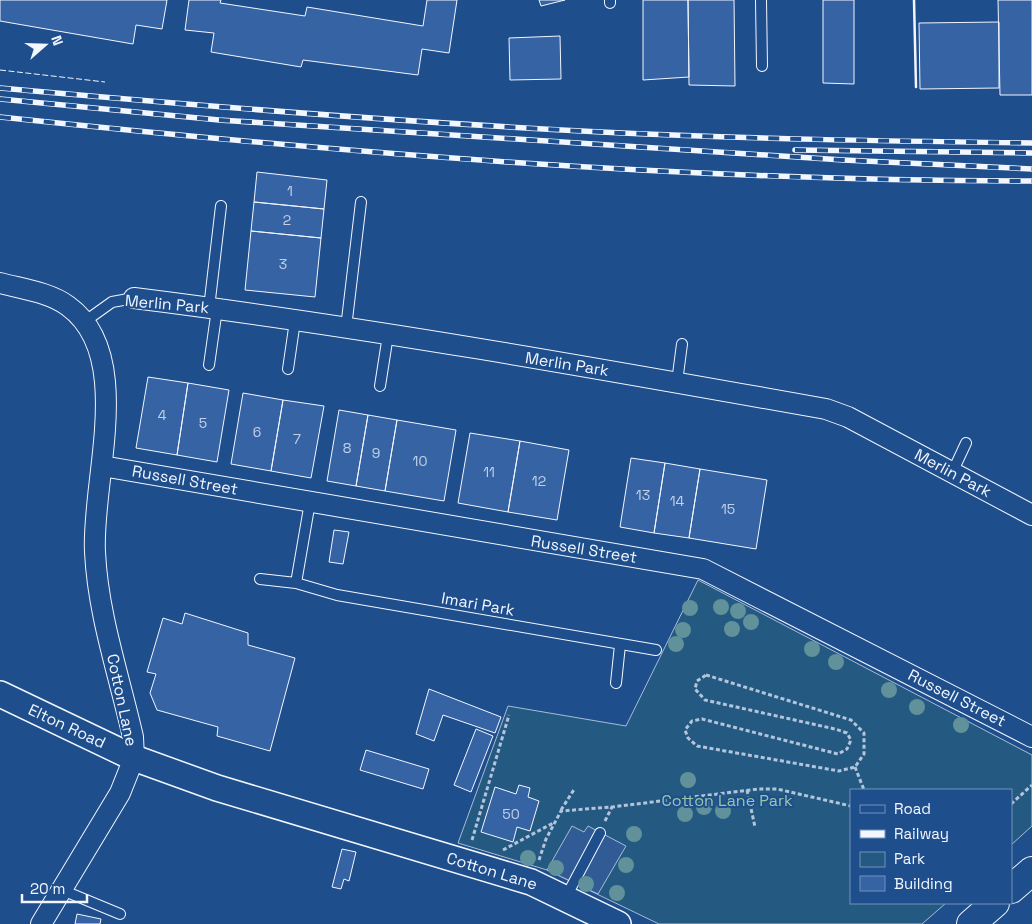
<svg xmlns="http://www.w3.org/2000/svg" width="1032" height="924" viewBox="0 0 1032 924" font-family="'Space Grotesk',sans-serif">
<rect width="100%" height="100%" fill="#1f4e8c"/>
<path fill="#245a82" stroke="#a8bbd7" d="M698 580 1032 755V826L1011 845V790H851V903H946L922 924H659L547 870 458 843 508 706 626 726Z"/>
<path fill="#305b95" stroke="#a8bbd7" d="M572 826 584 832 588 826 626 846 598 894 547 870Z"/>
<path fill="#3563a3" stroke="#f2f6ff" d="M0 0H167L162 29 136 25 133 44 0 21Z
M189 0H221L220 3 305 16 307 7 423 26 427 0H457L449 53 422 49 418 75 303 60 301 67 211 52 214 33 185 30Z
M539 0H565L541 6Z
M643 0H688L689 77 643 80Z
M688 0H734L735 86 689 85Z
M823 0H854V84L823 83Z
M998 0H1032V95H1000Z
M999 22V88L920 89 919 23Z
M560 36 561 79 510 80 509 38Z
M257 172 327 180 324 209 254 202Z
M254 202 324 209 321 238 251 231Z
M251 231 321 238 315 297 245 290Z
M148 377 188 383 177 455 136 448Z
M188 383 229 390 217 462 177 455Z
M243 393 283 400 271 471 231 464Z
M283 400 324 406 311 478 271 471Z
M339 410 368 415 356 486 327 481Z
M368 415 397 420 385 491 356 486Z
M397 420 456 430 444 501 385 491Z
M470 433 520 441 508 512 458 503Z
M520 441 569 450 557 520 508 512Z
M631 458 665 463 654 533 620 527Z
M665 463 700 469 689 538 654 533Z
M700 469 767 480 756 549 689 538Z
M334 530 349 532 343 564 329 562Z
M185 613 248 633V645L295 658 270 751 217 736 218 727 157 710 150 693 156 674 147 672 163 618 182 624Z
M429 689 501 717 495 733 443 715 434 741 416 734Z
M476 729 493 736 471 792 454 785Z
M366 750 429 769 423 789 360 770Z
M519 785 530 788 528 797 539 801 530 831 517 827 513 842 481 832 495 787 516 794Z
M342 849 356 852 349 881 344 879 341 889 332 887Z
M77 914 101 919 100 924H75Z"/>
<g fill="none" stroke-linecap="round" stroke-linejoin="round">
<g stroke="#f2f6ff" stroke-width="12">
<path id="service" d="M610 0V3
M761 0 762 66
M209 308 221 206
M84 322 112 302 134 298
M346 328 361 202
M209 365 217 309
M288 369 295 321
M677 382 682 344
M380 386 388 335
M952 473 966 443
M260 579 296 583 337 595 656 650
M296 583 310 502
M616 683 620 645
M62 890 120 914
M566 897 600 833"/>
</g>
<g stroke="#f2f6ff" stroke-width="22">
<path id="minor" d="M0 283C22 289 49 292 68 306 136 355 91 481 95 552 98 615 119 675 133 737L134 758 120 793 41 924
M134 298C366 327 596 368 826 409L848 417 1032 515
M102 466 703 569 1032 737"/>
</g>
<g stroke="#f2f6ff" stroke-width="28">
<path id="tertiary" d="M0 694 134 758 217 788 531 882 618 924"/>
</g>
<g stroke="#f2f6ff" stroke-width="30">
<path id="primary" d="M1011 889 1032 871
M971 924 995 903"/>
</g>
<path stroke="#b3c4dc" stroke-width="3" stroke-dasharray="4 2.5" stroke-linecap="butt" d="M706 675 851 720 864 733V754L855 767 839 771 697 746 688 738 685 730 692 721 702 719 838 754 847 749 851 740 847 733 835 729 705 700 695 689 697 681Z
M855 767 864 790
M747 790 755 827
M1011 804 1032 785
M561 810 575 788
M605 821 612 807
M472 840 509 715
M503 850 555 822
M539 860 546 839 561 811 612 807 758 789H777L851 806"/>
<use href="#service" stroke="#1f4e8c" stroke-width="10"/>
<use href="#minor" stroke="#1f4e8c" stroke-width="20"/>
<use href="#tertiary" stroke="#1f4e8c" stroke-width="25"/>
<use href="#primary" stroke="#1f4e8c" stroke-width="28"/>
<g stroke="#f2f6ff" stroke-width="5.5">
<path id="rail" d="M0 88C200 106 400 122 601 132 745 139 888 141 1032 143
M0 99 219 120 843 160 1032 169
M0 117C342 153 688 181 1032 181
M795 150 1032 153"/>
</g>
<use href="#rail" stroke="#1f4e8c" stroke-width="4" stroke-dasharray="11" stroke-linecap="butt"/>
<path stroke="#f2f6ff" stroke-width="1" stroke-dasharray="6 2.5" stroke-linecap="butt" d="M0 70 105 82"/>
<path stroke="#f2f6ff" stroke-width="2.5" d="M914 0 916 87"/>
</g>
<g fill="#61919a">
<circle cx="721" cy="607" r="8"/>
<circle cx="690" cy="608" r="8"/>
<circle cx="738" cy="611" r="8"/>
<circle cx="751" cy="622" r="8"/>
<circle cx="732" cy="629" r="8"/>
<circle cx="683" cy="630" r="8"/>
<circle cx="676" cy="644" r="8"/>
<circle cx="812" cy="649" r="8"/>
<circle cx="836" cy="662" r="8"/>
<circle cx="889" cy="690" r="8"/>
<circle cx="917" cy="707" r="8"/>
<circle cx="961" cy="725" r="8"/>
<circle cx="688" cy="780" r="8"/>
<circle cx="704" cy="807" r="8"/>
<circle cx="723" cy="811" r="8"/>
<circle cx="685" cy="814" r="8"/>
<circle cx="634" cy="834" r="8"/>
<circle cx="528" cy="858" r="8"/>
<circle cx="626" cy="865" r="8"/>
<circle cx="556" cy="868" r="8"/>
<circle cx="586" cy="884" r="8"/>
<circle cx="617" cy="893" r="8"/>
</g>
<g text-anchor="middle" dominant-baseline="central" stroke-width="4" stroke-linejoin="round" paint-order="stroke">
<g font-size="14" fill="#c3d1e8">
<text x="290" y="191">1</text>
<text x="287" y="220">2</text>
<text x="283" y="264">3</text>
<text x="162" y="415">4</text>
<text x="203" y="423">5</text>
<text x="257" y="432">6</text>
<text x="297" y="439">7</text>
<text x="347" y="448">8</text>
<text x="376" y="453">9</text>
<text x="420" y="461">10</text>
<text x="489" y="472">11</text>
<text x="539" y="481">12</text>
<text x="643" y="495">13</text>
<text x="677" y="501">14</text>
<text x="728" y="509">15</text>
<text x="511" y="814">50</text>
</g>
<g font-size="16" fill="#f2f6ff" stroke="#1f4e8c">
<text transform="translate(167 304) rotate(5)">Merlin Park</text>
<text transform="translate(567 364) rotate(9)">Merlin Park</text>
<text transform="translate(953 473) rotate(28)">Merlin Park</text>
<text transform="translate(185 480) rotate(10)">Russell Street</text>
<text transform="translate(584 549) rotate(9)">Russell Street</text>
<text transform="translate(478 604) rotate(10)">Imari Park</text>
<text transform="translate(957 698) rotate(27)">Russell Street</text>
<text transform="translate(122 700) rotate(78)">Cotton Lane</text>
<text transform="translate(67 726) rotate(25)">Elton Road</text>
<text transform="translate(492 871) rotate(17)">Cotton Lane</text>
</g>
<g font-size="16" fill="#97c8a6" stroke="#1f4e8c">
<text x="727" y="800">Cotton Lane Park</text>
</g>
</g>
<rect x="850" y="789" width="162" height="115" fill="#1f4e8c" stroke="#7391ba"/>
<rect x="860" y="805" width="25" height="8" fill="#1f4e8c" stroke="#7391ba"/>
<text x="894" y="814" font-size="15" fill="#f2f6ff">Road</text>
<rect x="860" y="830" width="25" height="8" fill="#f2f6ff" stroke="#7391ba"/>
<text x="894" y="839" font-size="15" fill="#f2f6ff">Railway</text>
<rect x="860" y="852" width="25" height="15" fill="#245a82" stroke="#7391ba"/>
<text x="894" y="864" font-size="15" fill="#f2f6ff">Park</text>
<rect x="860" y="876" width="25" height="15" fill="#3563a3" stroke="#7391ba"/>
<text x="894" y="889" font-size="15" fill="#f2f6ff">Building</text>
<g transform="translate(45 45) rotate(70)" stroke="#1f4e8c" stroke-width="4" paint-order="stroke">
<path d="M0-4L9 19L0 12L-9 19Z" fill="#f2f6ff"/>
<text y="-8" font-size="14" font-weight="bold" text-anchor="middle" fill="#f2f6ff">N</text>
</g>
<path d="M22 894v8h65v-8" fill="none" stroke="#f2f6ff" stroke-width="2.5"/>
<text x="30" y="894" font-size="15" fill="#f2f6ff" stroke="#1f4e8c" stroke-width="4" paint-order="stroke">20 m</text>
</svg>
